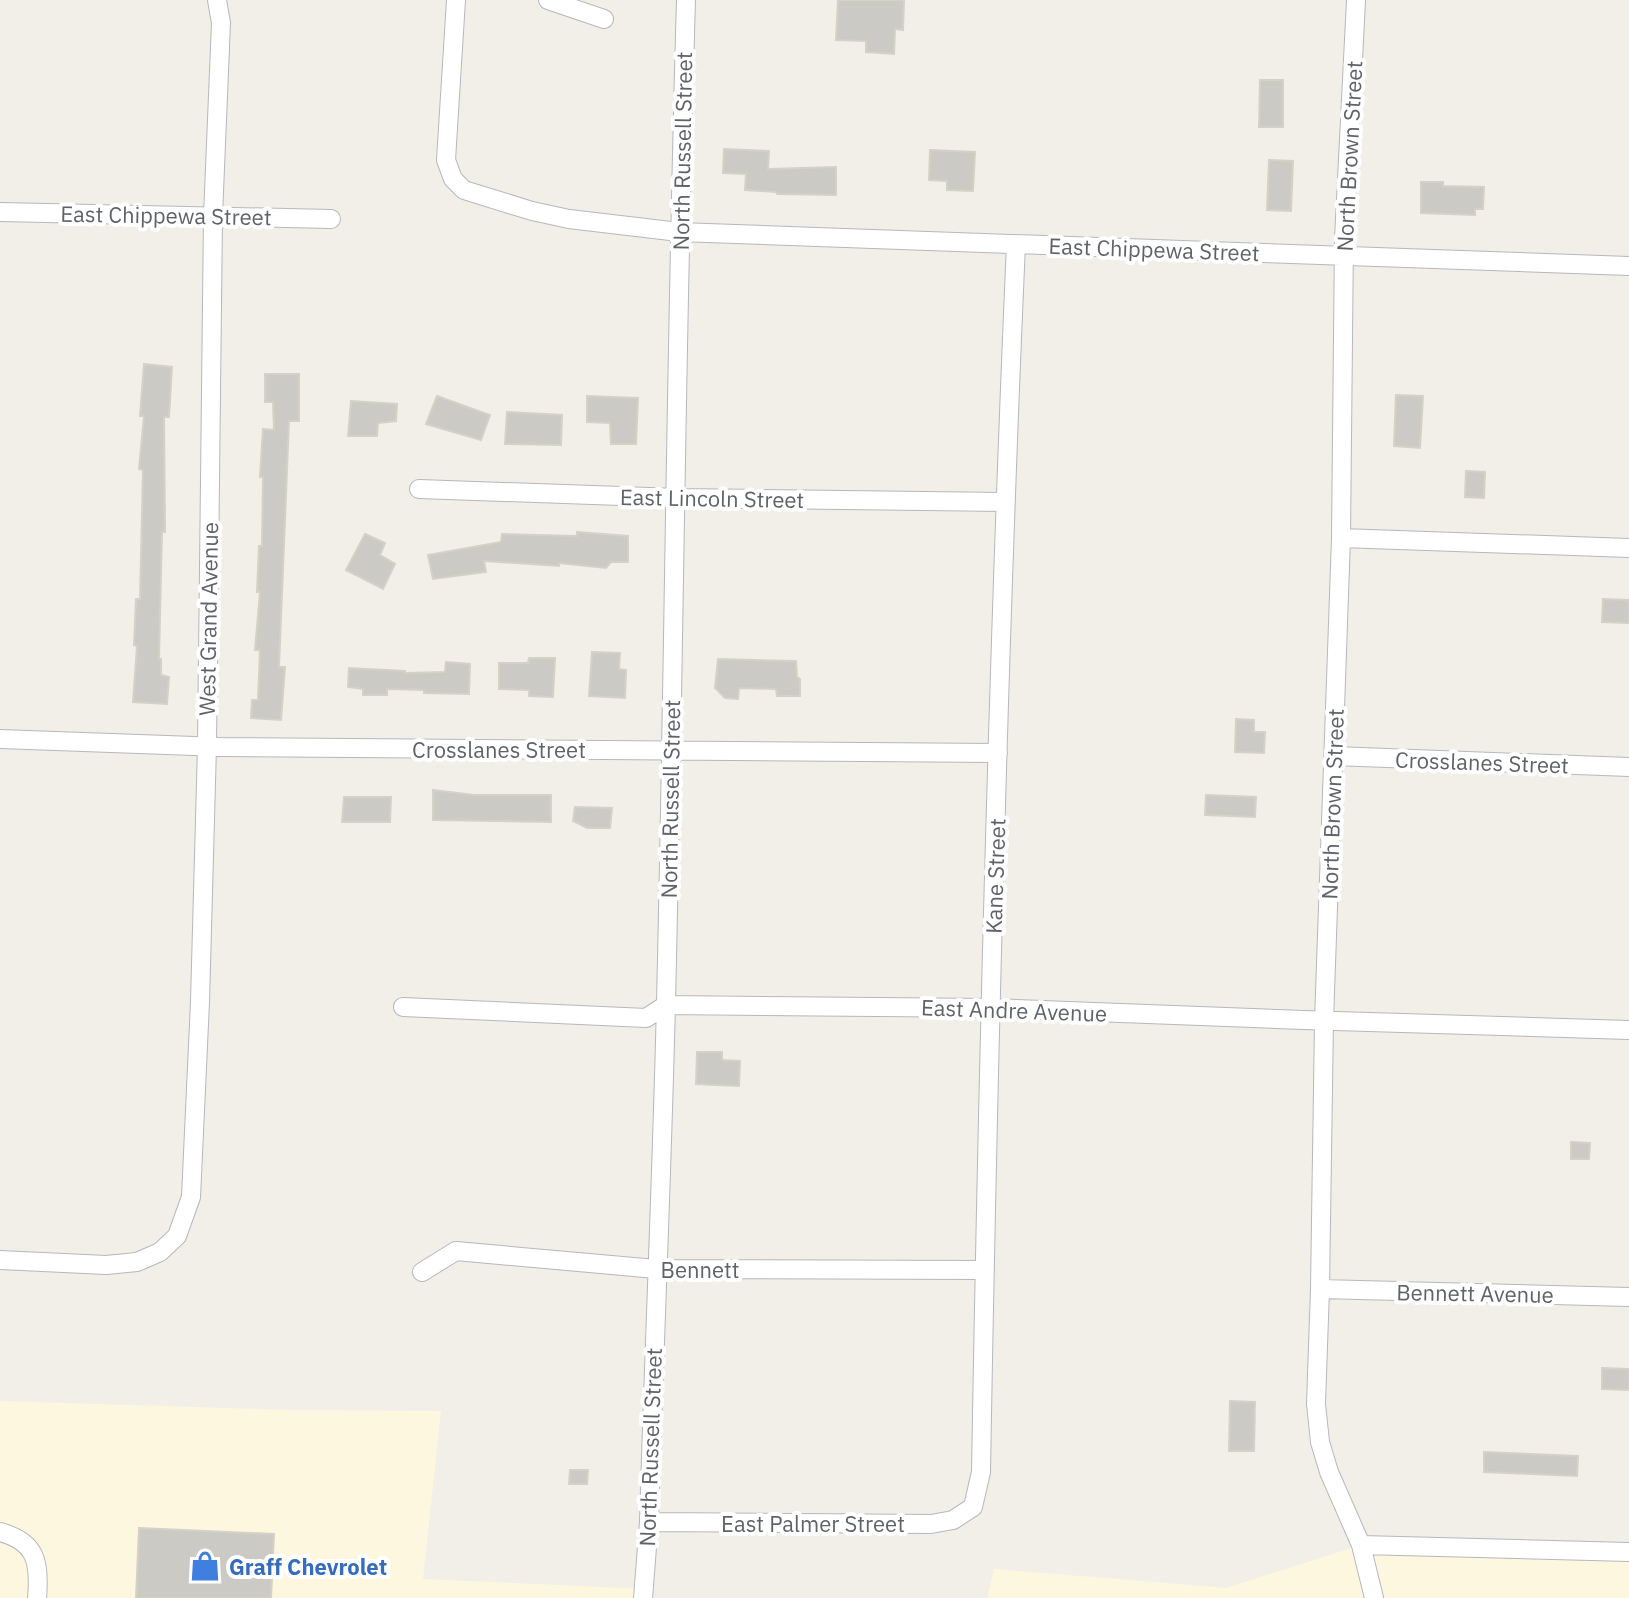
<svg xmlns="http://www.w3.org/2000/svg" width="1629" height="1598" viewBox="0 0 1629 1598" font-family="'IBM Plex Sans',sans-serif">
<rect width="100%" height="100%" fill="#f1efe8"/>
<path fill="#fef7e0" d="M0 1401 287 1410 441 1411 423 1579 644 1589 643 1598H0Z
M1361 1545 1629 1552V1598H987L994 1569 1226 1588Z"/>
<path fill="#cccac5" stroke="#d6d1c6" stroke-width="2" d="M838 0H904L903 30 895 29 894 54 866 52V41L836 40Z
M1260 80H1283V127H1259Z
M724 149 769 151 768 169 836 167V195L777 194 776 192 745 190 746 174 723 173Z
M930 150 975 152 973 191 947 190V181L929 180Z
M1269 160 1293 161 1291 211 1267 210Z
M1421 182H1443V186L1484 187 1483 209H1475V215L1421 213Z
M144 364 172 367 169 417H164L165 532H162L159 659H161V675L169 677 167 704 133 702 137 646 134 645 136 599H140L143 470 139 469 144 416H140Z
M265 374H299V421H289L279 667H285L281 720 251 718 252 700H258L260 650H255L260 592H257L259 546H262L263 477H260L263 429 274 430 273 402H265Z
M1396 395 1423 396 1420 448 1394 446Z
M437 396 490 415 481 440 426 424Z
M587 396 638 398 636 444H611L610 423 587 422Z
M351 401 397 404 396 421 378 423 377 436H348Z
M507 412 562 415 561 445 505 444Z
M1466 471 1485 472 1484 498 1465 497Z
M577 532 628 536V562H611L606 568 559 563V566L484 561 486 572 433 579 428 555 501 542 502 534 577 536Z
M365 534 385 543 380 555 395 564 383 589 346 570Z
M1603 599 1629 600V623L1602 622Z
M592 652 620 653 619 669 626 670 625 698 589 696Z
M529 658H555L553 697 529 696V690L499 689V663H528Z
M718 659 796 661 797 677 800 679V696H777L776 689 739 688 738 699 725 698 715 688Z
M446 662 470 664 469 694 424 693V690L387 689V695H363V689L348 687 349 668 405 671V673L445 672Z
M1236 719 1254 720V732H1265L1264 753 1235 752Z
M433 790 474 795H551V822L433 820Z
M1206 795 1256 797 1255 817 1205 815Z
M344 797H391L390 822H342Z
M575 807 612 808 610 828H587L573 821Z
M697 1052H722V1060L740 1061 739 1086 696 1084Z
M1571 1142 1590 1143 1589 1159H1571Z
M1602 1368 1629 1369V1390L1602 1389Z
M1230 1401 1255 1402 1254 1451H1229Z
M1484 1452 1578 1456 1577 1476 1484 1472Z
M570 1470H588L587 1484H569Z
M139 1528 274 1534 271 1598H136Z"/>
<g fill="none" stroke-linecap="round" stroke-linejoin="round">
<g stroke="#b5b8bc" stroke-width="20">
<path id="minor" d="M456 0 446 160 453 179 464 190 532 211 569 219 679 232 1629 266
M548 0 604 19
M1356 0 1344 239 1341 538 1324 1021 1320 1289 1316 1404 1320 1442 1329 1472 1361 1545 1374 1598
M0 212 331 219
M419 489 677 498 1005 502
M1341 538 1629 548
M0 739 222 747 998 753
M1334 756 1629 767
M403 1007 646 1018 666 1005 991 1008 1303 1020 1629 1030
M0 1260 106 1265 137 1262 160 1252 177 1236 191 1197 200 1002 207 746 213 216 221 23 217 0
M422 1272 456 1251 656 1269 985 1270
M1320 1289 1629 1297
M649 1522 931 1524 953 1520 973 1507 981 1472C988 1063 998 653 1016 244
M0 1532C37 1542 40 1563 37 1598
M1361 1545 1629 1552
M643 1598 649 1522C654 1349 662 1175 666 1002 674 668 676 334 686 0"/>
</g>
<use href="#minor" stroke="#fff" stroke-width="18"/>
</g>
<defs>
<g id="shop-bare" transform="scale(2.4)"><path d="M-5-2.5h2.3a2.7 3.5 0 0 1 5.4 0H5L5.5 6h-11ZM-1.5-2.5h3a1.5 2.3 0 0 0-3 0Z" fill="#3f7fe0" stroke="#fff" stroke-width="2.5" paint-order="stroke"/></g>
</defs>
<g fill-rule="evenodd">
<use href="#shop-bare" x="205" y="1566"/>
</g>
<g text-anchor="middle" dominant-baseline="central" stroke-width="8" stroke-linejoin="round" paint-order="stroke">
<g font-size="22" fill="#5f6368" stroke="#fff">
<text transform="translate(682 151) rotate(-89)">North Russell Street</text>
<text transform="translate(1349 156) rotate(-87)">North Brown Street</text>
<text transform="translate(166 215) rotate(1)">East Chippewa Street</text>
<text transform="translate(1154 249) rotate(2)">East Chippewa Street</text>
<text transform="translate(712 498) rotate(1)">East Lincoln Street</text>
<text transform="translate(208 619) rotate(-89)">West Grand Avenue</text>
<text x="499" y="749">Crosslanes Street</text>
<text transform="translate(1482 762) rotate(2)">Crosslanes Street</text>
<text transform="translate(670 799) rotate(-89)">North Russell Street</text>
<text transform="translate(1332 804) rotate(-88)">North Brown Street</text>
<text transform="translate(995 876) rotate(-88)">Kane Street</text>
<text transform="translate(1014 1010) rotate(2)">East Andre Avenue</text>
<text x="700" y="1269">Bennett</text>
<text transform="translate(1475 1293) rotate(1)">Bennett Avenue</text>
<text transform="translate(650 1447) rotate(-88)">North Russell Street</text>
<text x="813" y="1523">East Palmer Street</text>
</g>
<g font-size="22" font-weight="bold" fill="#366cbe" stroke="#fff" text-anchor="start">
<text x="229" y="1566">Graff Chevrolet</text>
</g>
</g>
</svg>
